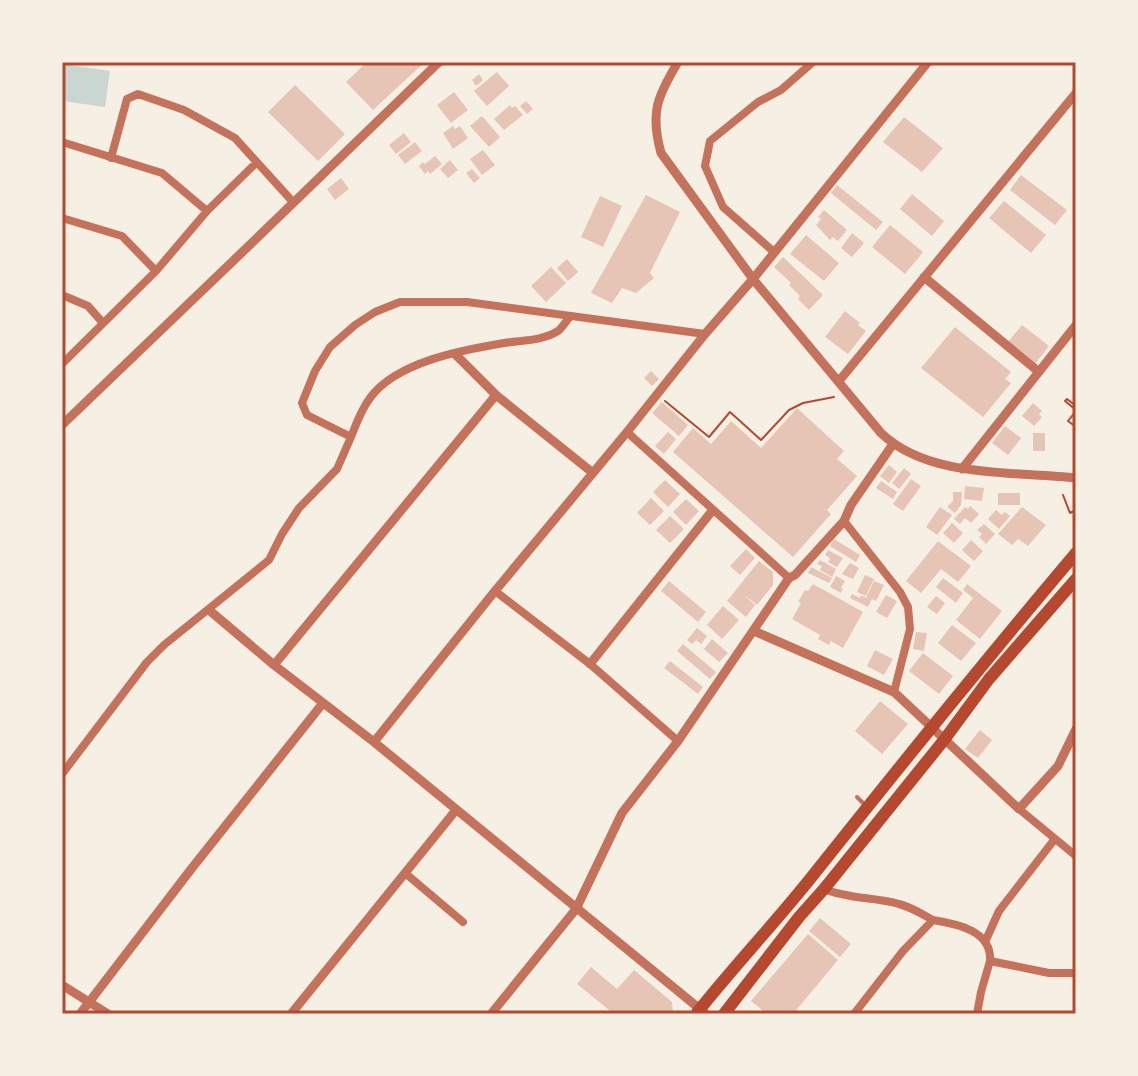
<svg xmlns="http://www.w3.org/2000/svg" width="1138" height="1076" viewBox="0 0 1138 1076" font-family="Karla,sans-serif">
<rect width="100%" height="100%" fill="#f6efe4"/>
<path fill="#c9d6d2" d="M62 64 110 71 105 107 62 101Z"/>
<path fill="#e6c5b7" d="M367 62H425L373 110 346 82Z
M497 72 509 86 487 106 474 91Z
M479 74 483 80 476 86 472 80Z
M295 85 345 134 318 161 268 112Z
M454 92 468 110 451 123 437 105Z
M526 101 533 109 527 114 520 106Z
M510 105 512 108 515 106 523 115 504 130 494 119Z
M482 116 500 137 489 147 470 126Z
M904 117 943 148 922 172 883 142Z
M453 126 455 129 460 126 468 138 453 149 443 133Z
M404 133 411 142 396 154 389 145Z
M415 142 422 151 405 164 398 155Z
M483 150 495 165 482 175 470 159Z
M435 156 442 164 430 174 428 171 425 174 419 166 423 162 425 164Z
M450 160 458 170 448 178 440 169Z
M472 169 480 178 474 183 466 173Z
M1021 175 1067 210 1055 225 1010 190Z
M341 178 349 189 335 200 327 189Z
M837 185 883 222 876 230 831 193Z
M912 194 944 221 932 236 900 209Z
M646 195 680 212 650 273 654 278 636 293 622 288 612 303 591 293Z
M600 196 622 206 603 247 581 237Z
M1004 201 1046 235 1031 253 989 218Z
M824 210 847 230 838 241 833 237 830 240 816 225 821 219 818 217Z
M890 225 923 252 905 274 872 247Z
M852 233 864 243 852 257 841 248Z
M806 235 839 263 824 281 790 254Z
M783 257 823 295 809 310 798 299 800 296 789 285 791 283 774 267Z
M567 259 578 272 568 281 557 268Z
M551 267 566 283 546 302 531 286Z
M845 311 860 323 858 325 866 331 848 354 825 337Z
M1022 325 1049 346 1035 364 1008 342Z
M955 327 1011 372 1005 379 1011 383 983 417 921 368Z
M651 371 659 379 652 386 644 378Z
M662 402 688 425 679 436 652 413Z
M1033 403 1042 411 1039 414 1042 417 1034 426 1022 416Z
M797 408 844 451 837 459 857 476 827 510 831 514 793 557 673 452 693 428 711 444 731 421 761 448Z
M1005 426 1021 438 1008 455 992 443Z
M668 432 676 439 664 454 655 446Z
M1033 433H1045V451H1033Z
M889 465 897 472 889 483 880 476Z
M904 468 911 474 899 489 892 483Z
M911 479 921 486 903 511 893 504Z
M665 480 680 494 668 507 653 492Z
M881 481 897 492 893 499 876 488Z
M965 486 984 488 982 501 964 499Z
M953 492H962L961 505 955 513 947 507 953 501Z
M998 493H1020V505H998Z
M651 498 664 511 650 525 637 513Z
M686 499 699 511 686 525 673 512Z
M970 506 979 514 971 523 965 518 960 524 954 519 965 507 968 509Z
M940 507 952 515 937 535 926 527Z
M1022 507 1046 525 1028 546 1018 539 1012 545 998 534Z
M996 510 1002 515 1005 512 1010 516 999 529 988 519Z
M670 516 684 529 670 543 656 530Z
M952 523 963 533 954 543 943 533Z
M984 524 995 534 986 544 979 537 982 534 977 530Z
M834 539 860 555 856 562 830 546Z
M971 540 983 551 974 561 962 550Z
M938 541 971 566 958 582 941 569 921 593 906 581Z
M746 549 755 558 740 575 730 566Z
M828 550 843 558 837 567 828 562 830 558 825 555Z
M820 560 836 569 832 577 820 570 822 566 817 564Z
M759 561 773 572V585L757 605 742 593 755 605 746 617 727 601Z
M850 563 859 568 853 579 842 574Z
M811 567 832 578 829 583 808 573Z
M865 575 874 579 866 596 857 592Z
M836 576 845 581 841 588 843 589 841 593 830 587Z
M943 578 963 593 956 603 936 587Z
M669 581 706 612 698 622 661 591Z
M874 581 884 585 876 601 872 599 868 607 850 598 852 594 860 598 861 595 866 598Z
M813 584 863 612 843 648 831 641 829 645 818 639 820 635 792 619 801 603 798 602 805 590 808 591Z
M967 584 1002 611 980 639 956 620 973 598 963 590Z
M886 595 897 601 887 618 876 612Z
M936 596 945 603 937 614 927 607Z
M723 606 739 620 722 639 707 625Z
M952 625 976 643 961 661 938 643Z
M697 628 707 636 701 644 696 640 692 644 687 640Z
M916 632 927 633 924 651 913 649Z
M712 639 728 653 719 662 704 649Z
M683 644 716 672 710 679 677 651Z
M875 650 893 659 884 675 867 666Z
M923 653 953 676 939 694 909 671Z
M670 661 703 687 698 694 664 668Z
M880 701 908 724 882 754 855 731Z
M980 730 992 740 978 758 965 749Z
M820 918 851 944 840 957 809 931Z
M808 934 838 960 793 1014H767L751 1001Z
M591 967 617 989 634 970 672 1002 673 1014H614L577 984Z"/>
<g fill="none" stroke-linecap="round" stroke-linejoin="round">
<path stroke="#b5482f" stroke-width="2" d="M665 401 709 437 730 412 761 440 789 410 803 403 834 397
M1076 406 1067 399 1065 401 1076 410
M1076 411 1068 421 1076 427
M1063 495 1070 513 1076 510"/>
<path stroke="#c5725c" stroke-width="4" d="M857 797 865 805"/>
<path stroke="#c5725c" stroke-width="8" d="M62 142 162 173 207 211
M111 158 127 99 138 94 184 110 235 138 293 202
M62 218 122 236 156 271
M774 252 723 207 705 166 710 141 758 102 781 90 813 62
M62 295 88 306 103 323
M62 364 156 271 207 211 256 163
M627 432 789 578
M351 437C356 424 361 410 370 398 396 362 462 350 504 343 522 340 542 341 558 331 562 328 566 321 570 317
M844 521 900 592 908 607 910 629 894 692
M495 591 590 664 678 741
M62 774 147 662 164 645 269 560 282 534 299 508 337 469 351 437 307 415 302 403 315 371 330 347 355 325 375 312 400 302H467L705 334
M1019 809 1076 856
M405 873 463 922
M824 889C848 899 874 897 899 904 911 907 922 914 933 920
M985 942 999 911 1054 840
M854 1014 903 951 933 920C958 924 992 931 990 961L1049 973H1076
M977 1014 981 992 990 961"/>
<path stroke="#c5725c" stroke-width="9" d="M678 62C657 97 650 113 661 153L753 279 881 433C929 479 1014 471 1076 478
M924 277 1039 372
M455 354 496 395 593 473
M839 381 1076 93
M62 425C188 305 314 183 439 62
M962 469 1076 325
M209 610 274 665 374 742 706 1014
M754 631 894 692 1019 809 1058 766 1076 729
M590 664 712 511
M274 665 496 395
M374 742 495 591 627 432 705 334 753 279 928 62
M62 985 108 1014
M80 1014 192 868 323 703
M291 1014 456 810
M491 1014 576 909 622 813 678 741 789 578 795 575 844 521 851 505 893 444"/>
<path stroke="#b5482f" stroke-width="12" d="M696 1014C734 966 776 922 814 874 900 766 987 658 1076 553
M724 1014 799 917 824 889 944 740 989 679 1076 579"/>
</g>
<rect width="1138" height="1076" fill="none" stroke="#f6efe4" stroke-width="128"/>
<rect x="64" y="64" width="1010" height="948" fill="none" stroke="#b5482f" stroke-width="3"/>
</svg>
